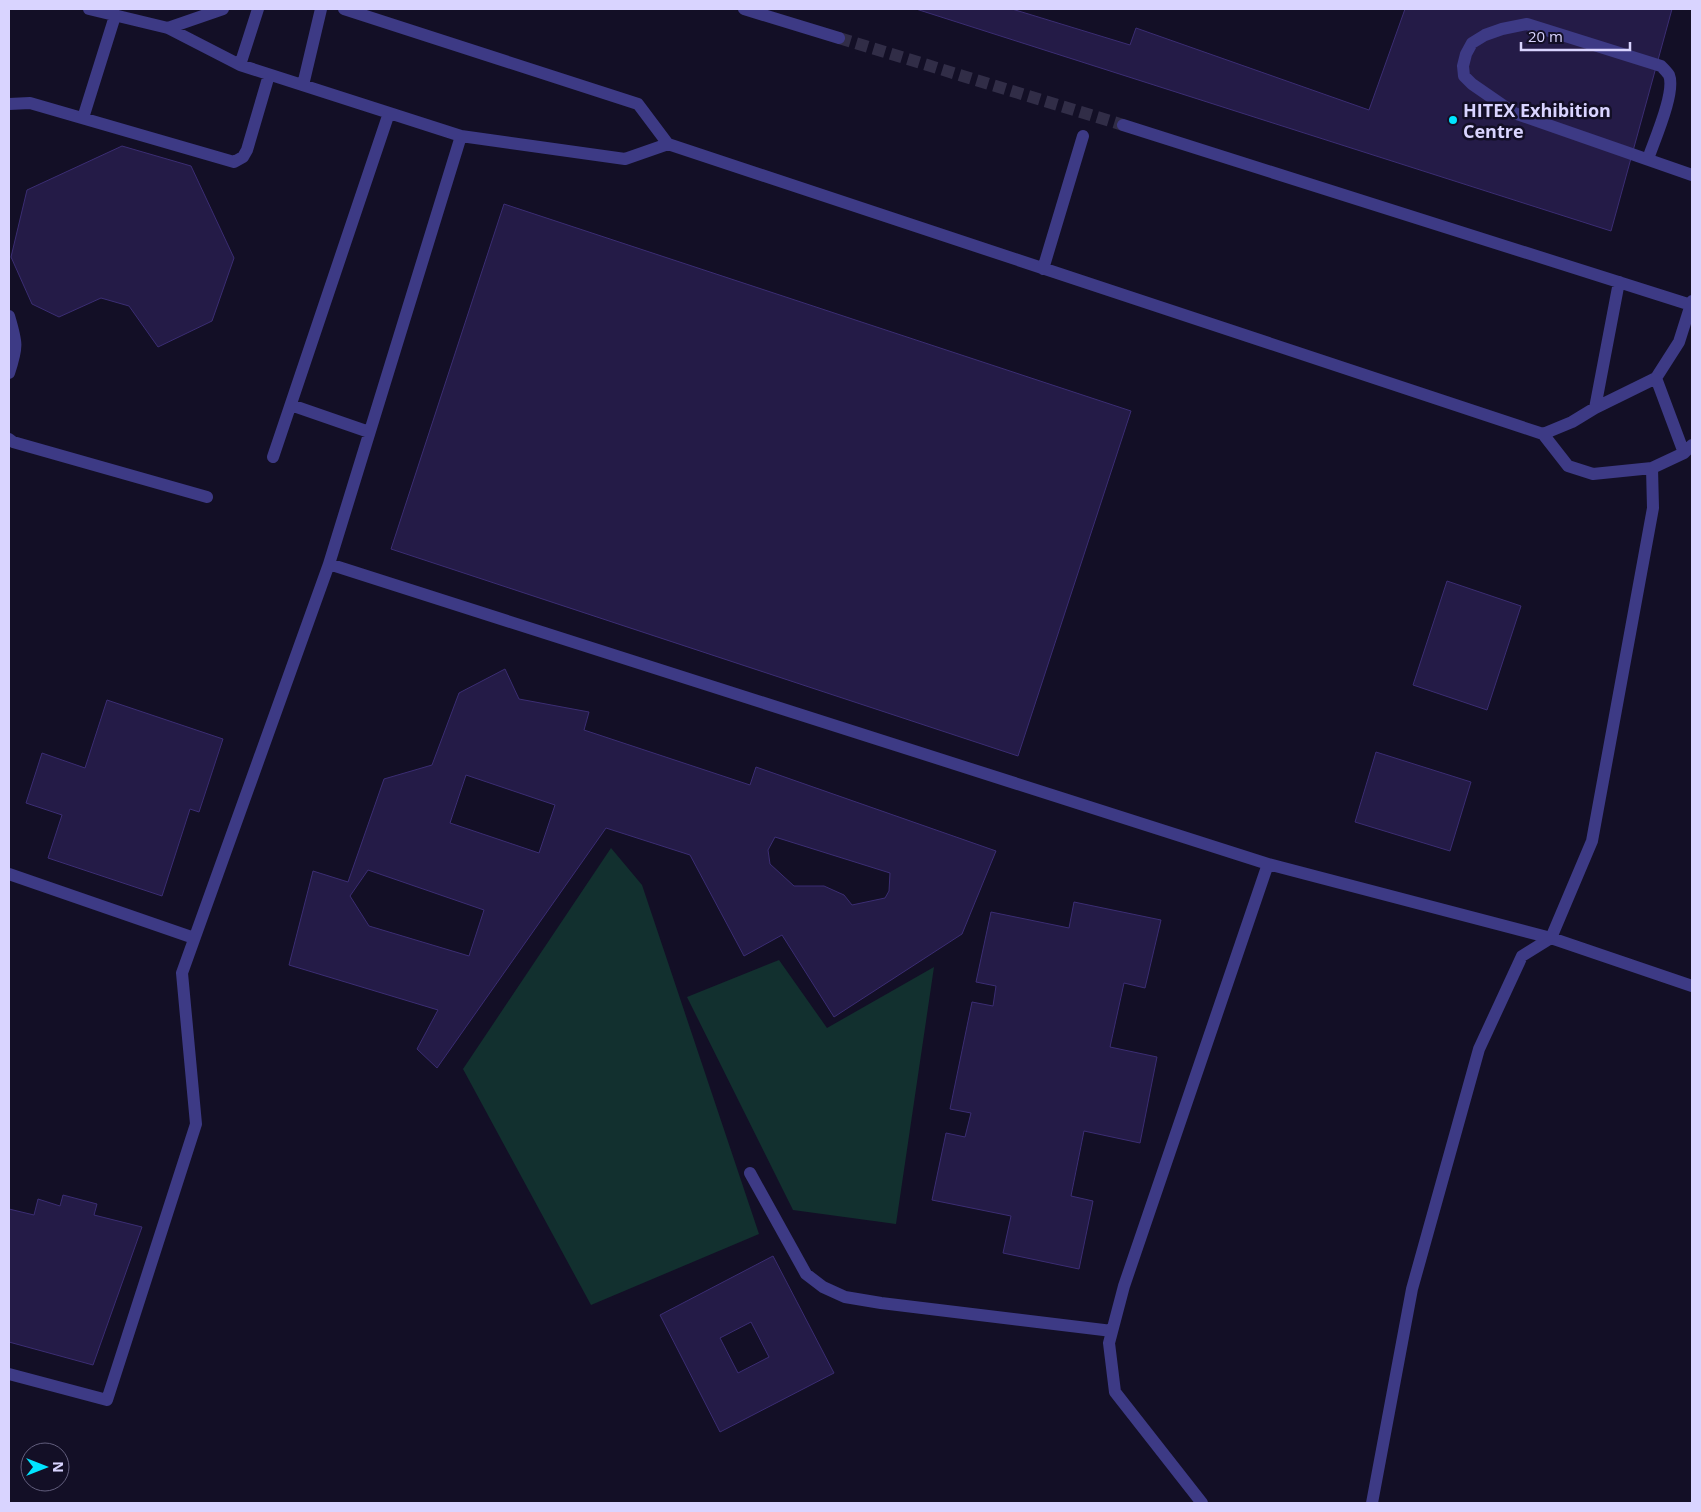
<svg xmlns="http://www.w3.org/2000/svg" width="1701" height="1512" viewBox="0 0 1701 1512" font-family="'Open Sans',sans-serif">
<rect width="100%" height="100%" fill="#130f26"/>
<path fill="#12302f" d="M611 848 642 885 759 1234 591 1305 463 1069Z
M779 960 827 1028 934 967 896 1224 793 1210 687 997Z"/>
<path fill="#241b47" stroke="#3b2d73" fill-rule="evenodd" d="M916 9H1672L1611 231Z
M1012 9H1405L1369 110 1136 28 1130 45Z
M122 146 191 166 234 258 212 321 158 347 129 306 101 298 59 317 32 304 11 257 27 190Z
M504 204 1131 411 1018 756 391 549Z
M1447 581 1521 606 1487 710 1413 685Z
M505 669 519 699 589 712 584 730 750 785 756 767 996 851 962 934 834 1017 782 935 744 956 690 855 606 828 437 1068 417 1049 438 1010 289 965 313 871 348 882 384 779 432 765 459 693ZM466 775 555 805 539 853 450 823ZM775 837 890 873 889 891 885 898 852 905 844 895 824 886H794L770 864 768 850ZM368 870 484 910 469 956 369 926 350 896Z
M107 700 223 739 199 812 190 809 162 896 48 858 62 815 26 803 42 753 85 768Z
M1376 752 1471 782 1450 851 1355 822Z
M1074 902 1161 920 1145 988 1124 983 1110 1047 1157 1057 1140 1143 1084 1131 1071 1196 1093 1201 1079 1269 1003 1253 1011 1216 932 1200 946 1133 965 1137 971 1113 950 1109 972 1002 993 1006 996 986 976 982 991 912 1069 928Z
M63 1195 97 1204 94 1215 142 1227 93 1365 9 1342V1209L34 1215 38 1199 60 1206Z
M773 1256 834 1373 720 1432 660 1315ZM751 1322 769 1357 738 1373 720 1338Z"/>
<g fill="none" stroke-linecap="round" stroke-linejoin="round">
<path stroke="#312d47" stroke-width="12" stroke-dasharray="12 6" stroke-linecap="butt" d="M839 38 1123 125"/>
<path stroke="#3d3a85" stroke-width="12" d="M89 9 168 28 240 65 461 136 625 159 668 144
M344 9 638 104 668 144 1543 434 1568 466 1593 474 1652 468 1684 453 1692 445
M744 9 839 38
M168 28 223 9
M240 65 258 9
M303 85 321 9
M9 104 30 103 234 162 243 157 247 150 269 75
M83 118 115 16
M1123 125 1691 305
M461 136 329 564 1268 864 1551 938 1692 986
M1648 159C1654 141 1676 92 1669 75 1667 72 1664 69 1661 66L1527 24 1502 29 1485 35 1472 43 1466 54 1463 66 1464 76 1472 84 1514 113 1692 175
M1043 269 1083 136
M9 316C17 343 18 346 9 373
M1656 378 1684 453
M291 405 369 432
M1595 408 1619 282
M1543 434 1572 422 1595 408 1656 378 1679 342 1692 301
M9 439 13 442 207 497
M273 457 389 113
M9 874 194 938
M750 1173 806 1274 823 1287 845 1297 881 1303 1112 1331
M9 1374 107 1400 196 1124 182 973 329 564
M1202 1503 1115 1392 1109 1343 1124 1286 1268 864
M1372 1503 1412 1289 1479 1049 1522 956 1551 938 1592 841 1653 508 1652 468"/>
</g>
<circle fill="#00e5ff" stroke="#130f26" stroke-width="2" cx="1453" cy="120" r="5"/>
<g text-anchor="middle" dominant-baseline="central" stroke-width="5" stroke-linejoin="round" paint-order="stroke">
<g font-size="18" font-weight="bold" fill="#d9d4ff" stroke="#130f26" text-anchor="start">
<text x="1463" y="110">HITEX Exhibition<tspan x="1463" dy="21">Centre</tspan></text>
</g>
</g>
<rect width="1701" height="1512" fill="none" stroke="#d9d4ff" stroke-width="20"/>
<g transform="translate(45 1467) rotate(90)"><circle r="24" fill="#130f26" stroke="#625e7d"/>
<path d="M0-4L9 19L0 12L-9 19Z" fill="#00e5ff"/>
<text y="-8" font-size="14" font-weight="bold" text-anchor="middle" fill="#d9d4ff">N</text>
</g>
<path d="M1521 42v8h109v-8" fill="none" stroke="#d9d4ff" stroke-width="2.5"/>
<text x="1528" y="42" font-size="15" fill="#d9d4ff" stroke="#130f26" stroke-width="4" paint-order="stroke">20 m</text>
</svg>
